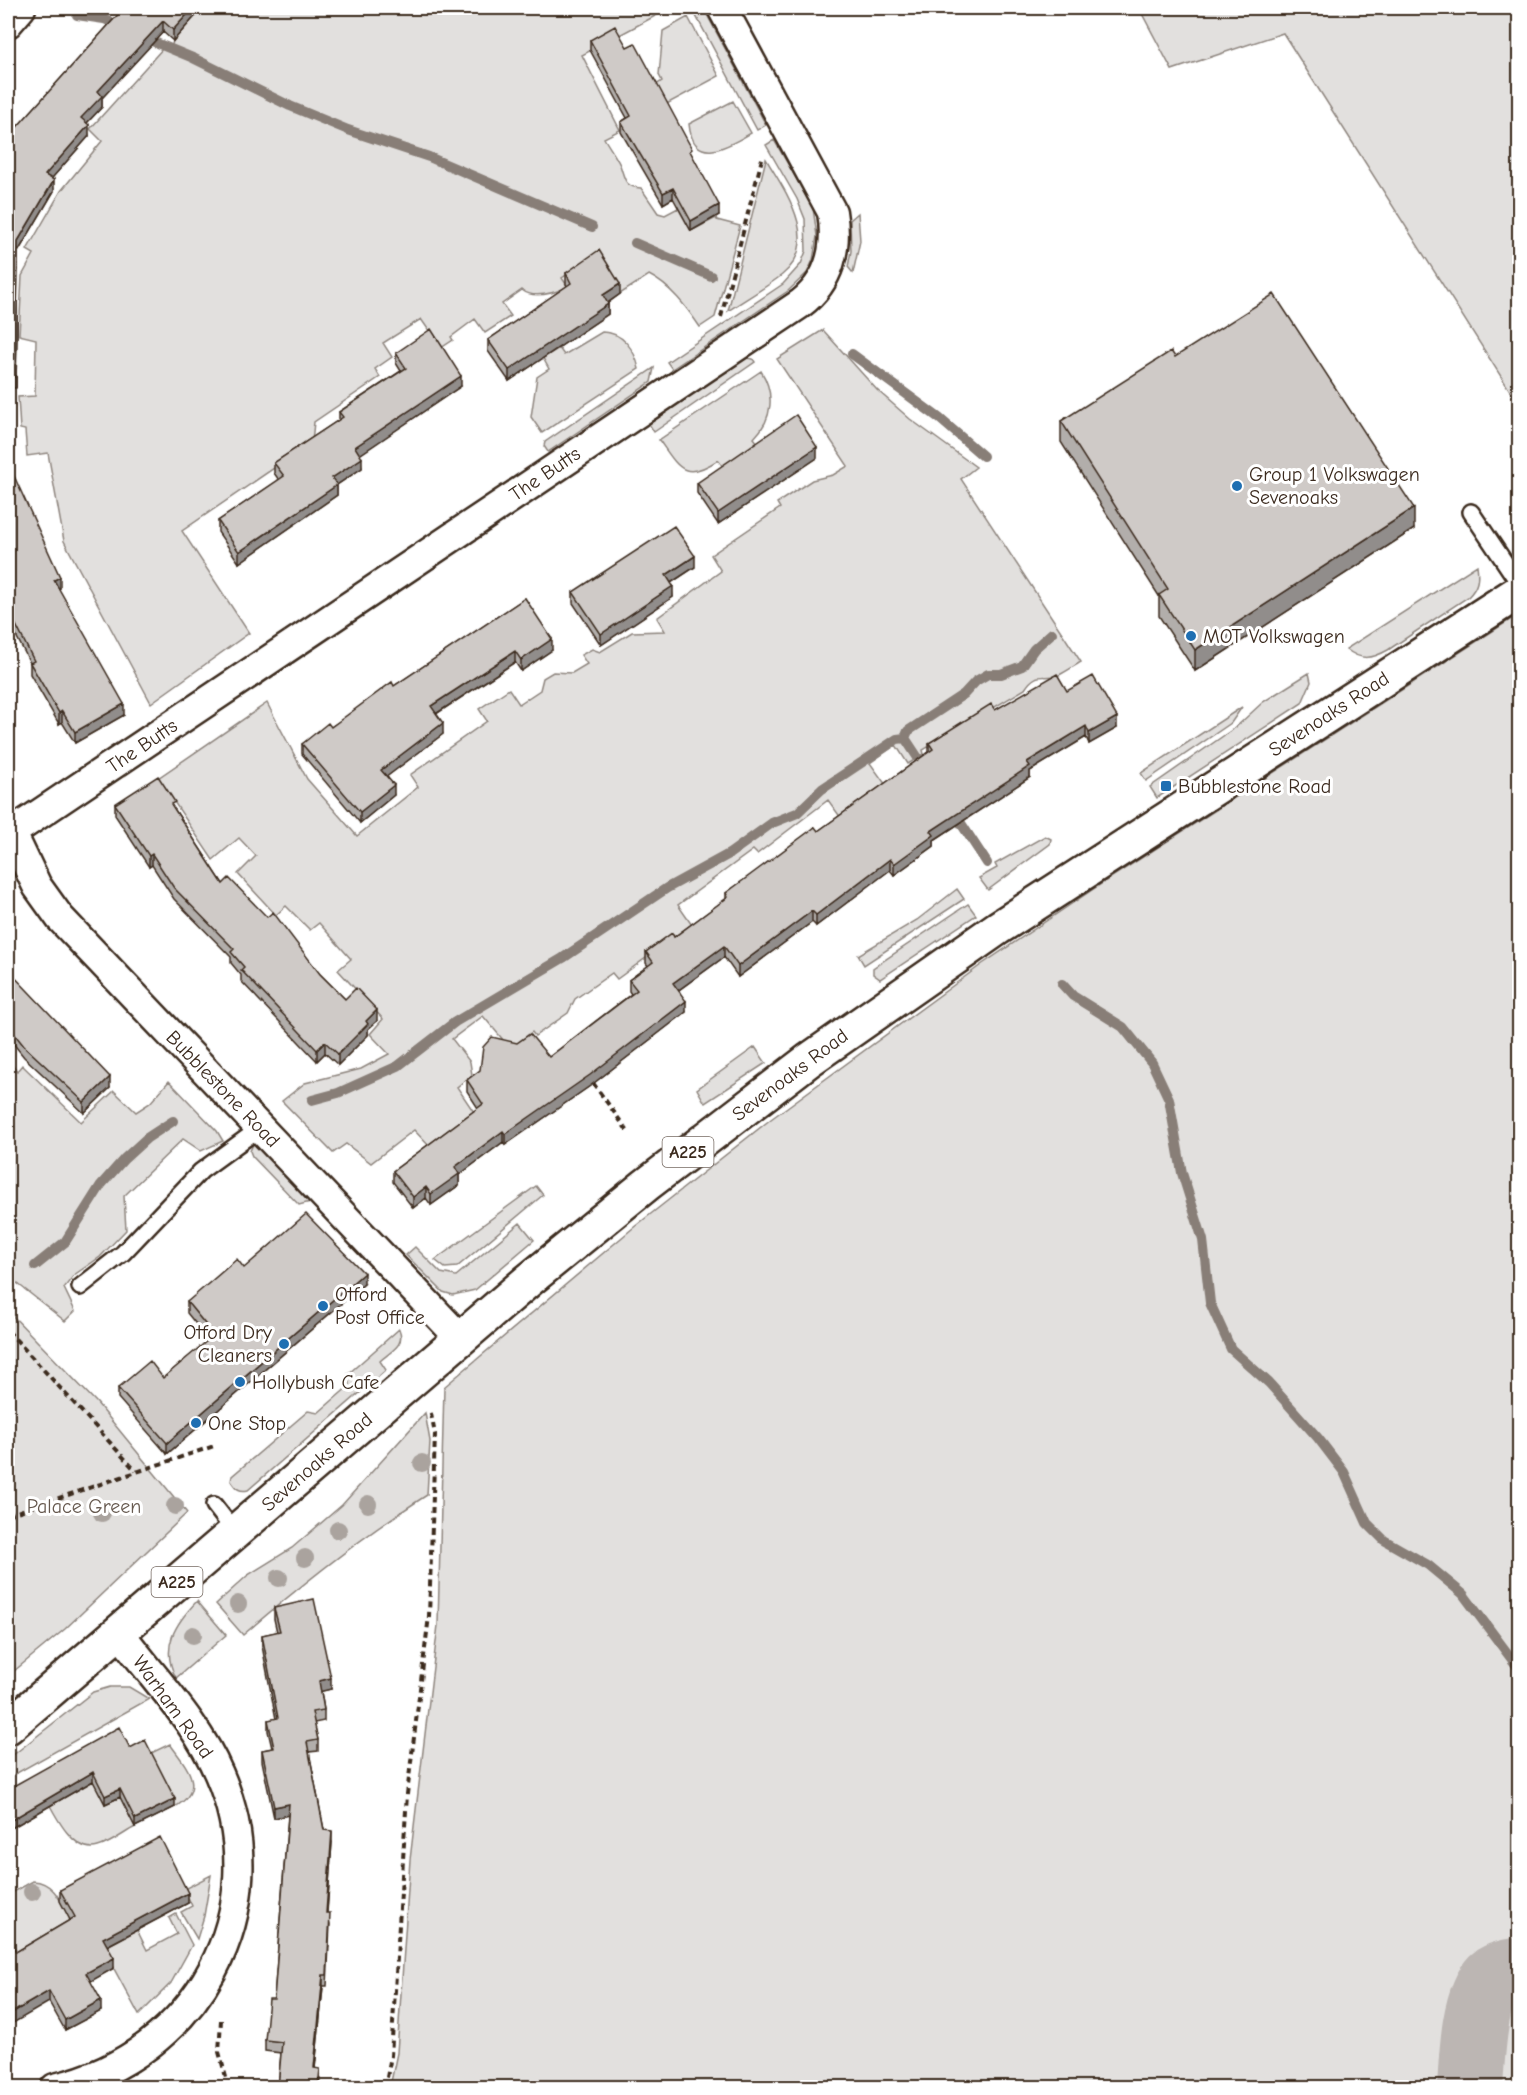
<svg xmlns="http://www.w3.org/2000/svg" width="1527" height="2095" viewBox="0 0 1527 2095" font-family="'Comic Neue',sans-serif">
<rect width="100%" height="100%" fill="#fff"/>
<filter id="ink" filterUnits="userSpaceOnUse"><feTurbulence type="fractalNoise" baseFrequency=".0167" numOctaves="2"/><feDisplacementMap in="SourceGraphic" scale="12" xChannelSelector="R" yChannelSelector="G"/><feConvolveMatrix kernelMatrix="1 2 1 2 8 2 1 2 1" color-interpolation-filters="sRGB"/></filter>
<g filter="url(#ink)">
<path fill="#e2e0de" stroke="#8e857e" stroke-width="1.5" d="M202 8H670L582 55 620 130 604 138C609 147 616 156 620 165 625 179 624 187 641 188L658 213 665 215 678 208 691 231 716 218 717 220 740 226 715 317 700 327C687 308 671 286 649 275L620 294 599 261 577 268 562 278 568 287C554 293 534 300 522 290L502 304 511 316 485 333 475 319 451 337 453 340 441 348 421 319 383 343 392 357 375 369 380 377 314 422 312 442 182 531 249 633 151 703 64 541 48 453 27 456 25 430 20 429 18 397 35 396 36 339 19 335 22 276 34 254 27 250 61 191 102 141 90 129 164 47 170 51 173 41Z
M1139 8H1519V405L1283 33 1172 70Z
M694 12 706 13 766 125 757 130Z
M688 17 719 76 663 106 653 87 662 81 659 75 663 31Z
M733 101 751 133C729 146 693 168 689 124Z
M774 140 813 208 817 236 813 260 807 273 788 291 672 369 667 362 783 284 801 264 806 251 805 219 797 199 766 145Z
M766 159C786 192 822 243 782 275 765 288 746 299 728 311Z
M858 213 860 241 853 273 848 267 851 251 850 220Z
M823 330 877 390 910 419 976 467 961 479 1081 662C1074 666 1066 672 1059 675 1043 680 1037 670 1025 689L923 750 924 754 908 764 896 745 870 763 886 785 841 818 828 800 757 854 753 850 678 905 694 928 672 939 617 979 612 973 575 999 568 1013 535 1036 532 1032 510 1048 483 1016 452 1039 470 1062 472 1075 457 1087 476 1115 431 1148 414 1130 371 1163 346 1144 333 1153 282 1101 305 1083 361 1069 389 1054 370 1034 383 1019 338 970 351 959 319 923 310 930 286 906 276 915 238 874 256 856 239 838 213 860 158 778 267 703 307 779 357 836 418 787 410 775 487 721 479 709 509 689 519 704 540 690 543 678 553 672 572 673 587 664 581 655 592 649 600 652 632 632 665 631 657 618 721 571 711 555 780 508 777 503 812 480 833 475 848 466 777 359Z
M602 332C623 332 635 350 639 369L542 433 531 417 537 377 549 369 543 358 559 348 564 355Z
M746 358 753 359 755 362 654 432 649 424Z
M654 368 651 382 548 452 544 446 545 442Z
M761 371C775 393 773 419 754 438L762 448 727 472 718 460C684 482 679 468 659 440Z
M1477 565C1479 579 1478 587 1468 597L1388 650C1372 659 1361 661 1346 649Z
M1519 614V2087H390L397 2053 410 1860 438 1625 444 1387 633 1228 771 1119 981 965 1092 890Z
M1309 673 1311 682 1302 703 1157 798 1150 787 1236 727 1263 702Z
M1242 707 1231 723 1146 781 1141 773Z
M1045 836 1051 839 1050 844 988 890 979 878 997 868 995 864Z
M957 889 964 899 864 965 858 955 917 920Z
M968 904 976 915 880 979 873 974V968Z
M755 1047 766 1063 705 1103 697 1089Z
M8 1060 17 1071 22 1065 81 1122 114 1091 136 1112 150 1103 169 1081 217 1131 223 1141 201 1151 183 1139 124 1196 126 1230 100 1257 74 1275 64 1288 75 1311 65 1321 8 1276Z
M254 1142 310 1202 299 1205 252 1156 250 1151Z
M536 1186 543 1195 457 1267 445 1268 435 1260Z
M520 1223 534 1240 475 1290 453 1295 443 1292 406 1255 415 1247 441 1273 456 1276Z
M8 1311 97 1403 187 1513 65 1629 8 1676Z
M399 1329C406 1345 391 1351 380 1361L386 1370 248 1490C240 1492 236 1489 231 1481L232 1476 308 1411 318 1413 349 1386 348 1374Z
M425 1413 430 1441 427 1495C361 1537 302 1584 243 1635L216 1604 248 1575 292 1548 342 1505Z
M197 1601 226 1635 176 1678C160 1647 175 1624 197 1601Z
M110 1687H129L149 1699 8 1778V1759L93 1692Z
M170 1744C185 1765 208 1788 175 1807L149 1754Z
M81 1756 105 1804 120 1797 135 1827C124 1833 110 1844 98 1847 69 1856 48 1799 36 1779L8 1791Z
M211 1875 204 1916 197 1939 181 1912 192 1906 184 1889Z
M33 1881C56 1882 62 1905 72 1923L19 1955 8 1936V1895Z
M176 1914 192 1945 171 1983 139 2015 99 1941 135 1926 147 1950 177 1934 169 1918Z"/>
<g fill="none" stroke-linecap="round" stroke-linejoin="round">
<path stroke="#887e77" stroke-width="10" d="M77 15 104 19 123 27
M142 37 193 58 290 106 348 130 429 157 592 227
M635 243 711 276
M852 354 939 418 983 456
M905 738 926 770
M953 811 987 863
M1062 984 1073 996 1123 1027 1152 1063 1169 1099 1182 1173 1203 1240 1210 1303 1231 1349 1269 1383 1318 1438 1344 1472 1367 1523 1384 1540 1428 1565 1463 1594 1520 1670
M312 1100 338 1093 398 1066 455 1022 563 958 667 888 729 854 772 823 797 813 822 789 897 739 905 738 908 731 964 694 976 681 988 674H1001L1022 666 1034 649 1052 633
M35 1266 65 1242 101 1185 124 1159 147 1138 173 1121"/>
<path stroke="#bcb6b3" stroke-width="66" d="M1470 2088C1472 2059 1473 2000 1493 1979 1499 1974 1512 1971 1520 1971"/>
<g stroke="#3b2a1e" stroke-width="20">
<path id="service" d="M1471 512 1520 585
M80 1287 123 1253 201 1171 260 1128
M214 1505 235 1532"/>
</g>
<g stroke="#3b2a1e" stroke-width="33">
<path id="minor" d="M8 23 21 8
M8 825 37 886 60 918 460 1338
M11 833 800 304C830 281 838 248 832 212L722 8
M55 2088C197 2056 278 1910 219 1774 197 1722 153 1678 120 1633"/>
</g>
<g stroke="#3b2a1e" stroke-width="38">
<path id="primary" d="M8 1727 529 1280 646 1185 809 1060 998 928 1520 591"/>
</g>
<path stroke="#3b2a1e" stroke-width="4" stroke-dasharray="6 4.5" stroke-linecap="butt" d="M721 317 763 155
M593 1083 629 1133
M8 1331 136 1471
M8 1515 214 1446
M221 2020 219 2052 229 2088
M385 2088 391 2056 407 1794 429 1616 435 1434 430 1409"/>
<use href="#service" stroke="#fff" stroke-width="15"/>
<use href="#minor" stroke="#fff" stroke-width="28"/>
<use href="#primary" stroke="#fff" stroke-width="33"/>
</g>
<g fill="#aaa39e">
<circle cx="422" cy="1463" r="9"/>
<circle cx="368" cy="1504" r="9"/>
<circle cx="175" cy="1506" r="9"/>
<circle cx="102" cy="1513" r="9"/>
<circle cx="338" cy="1530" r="9"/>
<circle cx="305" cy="1558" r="9"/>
<circle cx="279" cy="1578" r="9"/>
<circle cx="238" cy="1604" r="9"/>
<circle cx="193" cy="1635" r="9"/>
<circle cx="32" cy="1892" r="9"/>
</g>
<path fill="#b2aeab" stroke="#3b2a1e" stroke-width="1.5" d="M124 8H200V11L173 41 163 32 102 98V107L87 123 89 136 51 179 54 191 18 252 16 388H8V137Z
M590 40 627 47 692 155 719 215 691 231 673 198 663 204 621 132V122L627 118 590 50Z
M566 273 620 294 608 303V314L509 381 488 351V340L567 286 566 284Z
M396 353 461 386 360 454 362 468 337 485V495L239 563 218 532V521L279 480 274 473V463L339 420V412L401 371 396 363Z
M1175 357 1414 529 1195 671 1159 616V596L1061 442V421Z
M817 458 718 524 697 493V483Z
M8 466 60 588 58 589 124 715 75 743 62 722 59 724 30 674V663L8 620Z
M695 567 671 583 673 597 601 645 573 603V592Z
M525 598 552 650 521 671 515 662 436 714 443 734 387 776 394 795 360 823 302 754V744L331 727 394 686Z
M1067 691 1117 728 1089 744 1086 737 1030 771V777L934 840V846L894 875 890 870 816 926 812 922 738 977 724 957 679 990 686 1012 590 1086 505 1145 503 1142 459 1175V1185L431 1205 426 1198 413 1208 393 1182V1171L478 1108 467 1091V1080L549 1057 631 994 629 991V980L648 966 646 963V952L674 937 726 899V893L818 831 929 752V743L995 710Z
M115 804 175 810 223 884 320 974 345 999 377 1021 368 1029V1035L338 1065 325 1053 317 1061 241 981V975L231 963V957L174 899 152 865 149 867 115 815Z
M8 970 110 1088 84 1113 24 1057 8 1037Z
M244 1268 364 1284 167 1454 118 1398V1388L163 1378 209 1340 187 1313V1302Z
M274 1608 331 1689 321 1691 324 1710V1721L314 1723 318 1740V1751L309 1752 324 1830 332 1842 327 1913 330 1924 327 1986H323L315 2068 320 2079 319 2088H278L281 2053 265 2051V2040L274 1999 288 1815 274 1818 262 1761V1750L272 1748 268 1731V1720L276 1719 262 1646V1635L277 1632 274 1619Z
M130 1748 175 1807 135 1827 120 1797 105 1804 93 1781 8 1830Z
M60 1890 188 1903 107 1946 114 1968 90 1981 101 2011 65 2030 49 2002 16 1952 70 1920 60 1901Z"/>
<path fill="#918d8b" stroke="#3b2a1e" stroke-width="1.5" d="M193 8H200V11L173 41V30Z
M163 21V32L102 98V107L81 129V118L98 91Z
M89 125V136L45 186V175Z
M54 180V191L18 252 16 388 18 241Z
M673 188V198L663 204V193Z
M719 205V215L691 231V221Z
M620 284V294L603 306V295Z
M608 304V314L509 381V370Z
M461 376V386L355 458V447Z
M817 447V458L718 524V513Z
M362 458V468L332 488V478Z
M337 485V495L239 563V552Z
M1414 508V529L1195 671V650Z
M695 556V567L666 586V575Z
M60 577V588L54 591V580Z
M673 586V597L601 645V634Z
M552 639V650L521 671V660Z
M515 651V662L431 717V706Z
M124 704V715L75 743V732Z
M62 711V722L59 724V713Z
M1117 717V728L1089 744V733Z
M443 723V734L381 781V770Z
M1086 726V737L1030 771V777L934 840V846L894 875V864L931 831 1027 762Z
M394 785V795L360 823V812Z
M152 854V865L149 867V856Z
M890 859V870L816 926V915Z
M812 911V922L738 977V966Z
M724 946V957L673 994V983Z
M686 1001V1012L590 1086 505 1145V1134Z
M377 1010V1021L368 1029V1035L338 1065V1054L366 1021Z
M325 1042V1053L317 1061V1050Z
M110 1077V1088L84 1113V1102Z
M503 1131V1142L459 1175V1185L431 1205V1194L455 1167Z
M426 1187V1198L413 1208V1197Z
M364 1273V1284L167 1454V1443Z
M331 1678V1689L319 1692V1681Z
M93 1772V1781L8 1830V1822Z
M120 1789V1797L105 1804V1796Z
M175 1799V1807L135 1827V1819Z
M289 1804V1815L274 1818V1807Z
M332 1831V1842L326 1924V1913Z
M188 1893V1903L103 1948V1938Z
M114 1958V1968L86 1984V1973Z
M323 1975V1986L314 2079V2068Z
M49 1991V2002L8 2026V2015Z
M101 2000V2011L65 2030V2020Z"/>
<path fill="#cfcac7" stroke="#3b2a1e" stroke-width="1.5" d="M124 8H193L173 30 163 21 98 91 102 96 81 118 89 125 45 175 54 180 18 241 16 377H8V137Z
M615 26 627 47 635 43 692 149 690 151 719 205 691 221 673 188 663 193 621 122 631 116 590 40Z
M599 250 620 284 603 295 608 304 509 370 488 340 571 283 566 273Z
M1274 294 1414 508 1195 650 1159 595 1168 589 1061 421 1171 351 1175 357Z
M431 329 461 376 355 447 362 458 332 478 337 485 239 552 218 521 284 476 274 463 343 417 339 412 406 368 396 353Z
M796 415 817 447 718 513 697 483Z
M9 465 60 577 54 580 124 704 75 732 62 711 59 713 30 663 34 661 8 609V466Z
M674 526 695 556 666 575 673 586 601 634 573 592Z
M525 598 552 639 521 660 515 651 431 706 443 723 381 770 394 785 360 812 302 744 328 723 331 727 392 682 394 686Z
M1057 674 1067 691 1093 676 1117 717 1089 733 1086 726 1027 762 1030 766 931 831 934 835 894 864 890 859 816 915 812 911 738 966 724 946 673 983 686 1001 590 1075 505 1134 503 1131 455 1167 459 1174 431 1194 426 1187 413 1197 393 1171 483 1104 467 1080 480 1070 483 1047 492 1037 517 1043 530 1034 549 1057 637 990 629 980 653 962 646 952 672 933 674 937 728 897 726 893 815 827 818 831 933 749 929 743 991 704 995 710Z
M158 776 175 802 171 804 223 884 229 878 267 917 273 912 320 974 345 999 356 988 377 1010 366 1021 368 1024 338 1054 325 1042 317 1050 241 970 244 967 231 952 234 949 174 888 152 854 149 856 115 804Z
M8 970 110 1077 84 1102 24 1046 8 1026Z
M306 1214 364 1273 167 1443 118 1388 150 1361 163 1378 214 1335 187 1302 237 1259 244 1268Z
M314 1599 331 1678 319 1681 324 1710 312 1712 318 1740 307 1742 324 1830 332 1831 326 1913H330L327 1975H323L314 2068 320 2069 318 2088H278L282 2042 265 2040 269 1999H274L289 1804 274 1807 262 1750 274 1748 268 1720 278 1718 262 1635 280 1631 274 1608Z
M119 1727 130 1748 145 1740 175 1799 135 1819 120 1789 105 1796 93 1772 8 1822V1789Z
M160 1837 188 1893 103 1938 114 1958 86 1973 101 2000 65 2020 49 1991 8 2015V1937L16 1952 75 1917 60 1890Z"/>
</g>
<g fill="#1f6fb2" stroke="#fff" stroke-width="2">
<circle cx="1237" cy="486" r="6"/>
<circle cx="1191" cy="636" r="6"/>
<rect x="1160" y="780" width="12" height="12" rx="3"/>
<circle cx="323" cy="1306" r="6"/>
<circle cx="284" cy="1344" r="6"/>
<circle cx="240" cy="1382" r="6"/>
<circle cx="196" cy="1423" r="6"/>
</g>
<g text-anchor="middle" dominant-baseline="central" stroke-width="6" stroke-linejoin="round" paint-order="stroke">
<g fill="#fff" stroke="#766a62" stroke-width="1.5">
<rect x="662.5" y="1137" width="51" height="30" rx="4.5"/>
<rect x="151.5" y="1567" width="51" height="30" rx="4.5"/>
</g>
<g font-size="18" font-weight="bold" fill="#3b2a1e">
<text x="688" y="1152">A225</text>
<text x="177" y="1582">A225</text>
</g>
<g font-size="20" fill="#3b2a1e" stroke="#fff">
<text transform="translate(545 474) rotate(-34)">The Butts</text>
<text transform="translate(1329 714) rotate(-33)">Sevenoaks Road</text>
<text transform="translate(142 746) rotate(-34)">The Butts</text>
<text transform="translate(790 1075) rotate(-37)">Sevenoaks Road</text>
<text transform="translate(223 1089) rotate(46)">Bubblestone Road</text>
<text transform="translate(317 1462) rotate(-41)">Sevenoaks Road</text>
<text transform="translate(173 1707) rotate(54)">Warham Road</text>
</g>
<g font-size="20" fill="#3b2a1e" stroke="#fff" text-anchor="start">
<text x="1249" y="474">Group 1 Volkswagen<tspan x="1249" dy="23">Sevenoaks</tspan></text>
<text x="1203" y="636">MOT Volkswagen</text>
<text x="1178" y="786">Bubblestone Road</text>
<text x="335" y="1294">Otford<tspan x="335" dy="23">Post Office</tspan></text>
<text x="272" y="1332" text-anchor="end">Otford Dry<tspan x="272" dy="23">Cleaners</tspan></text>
<text x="252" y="1382">Hollybush Cafe</text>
<text x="208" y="1423">One Stop</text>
</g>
<g font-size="20" fill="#65584e" stroke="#fff">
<text x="84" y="1506">Palace Green</text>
</g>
</g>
<rect width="1527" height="2095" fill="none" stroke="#fff" stroke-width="30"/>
<rect x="15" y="15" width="1497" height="2065" fill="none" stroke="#3b2a1e" stroke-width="2" filter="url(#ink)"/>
</svg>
